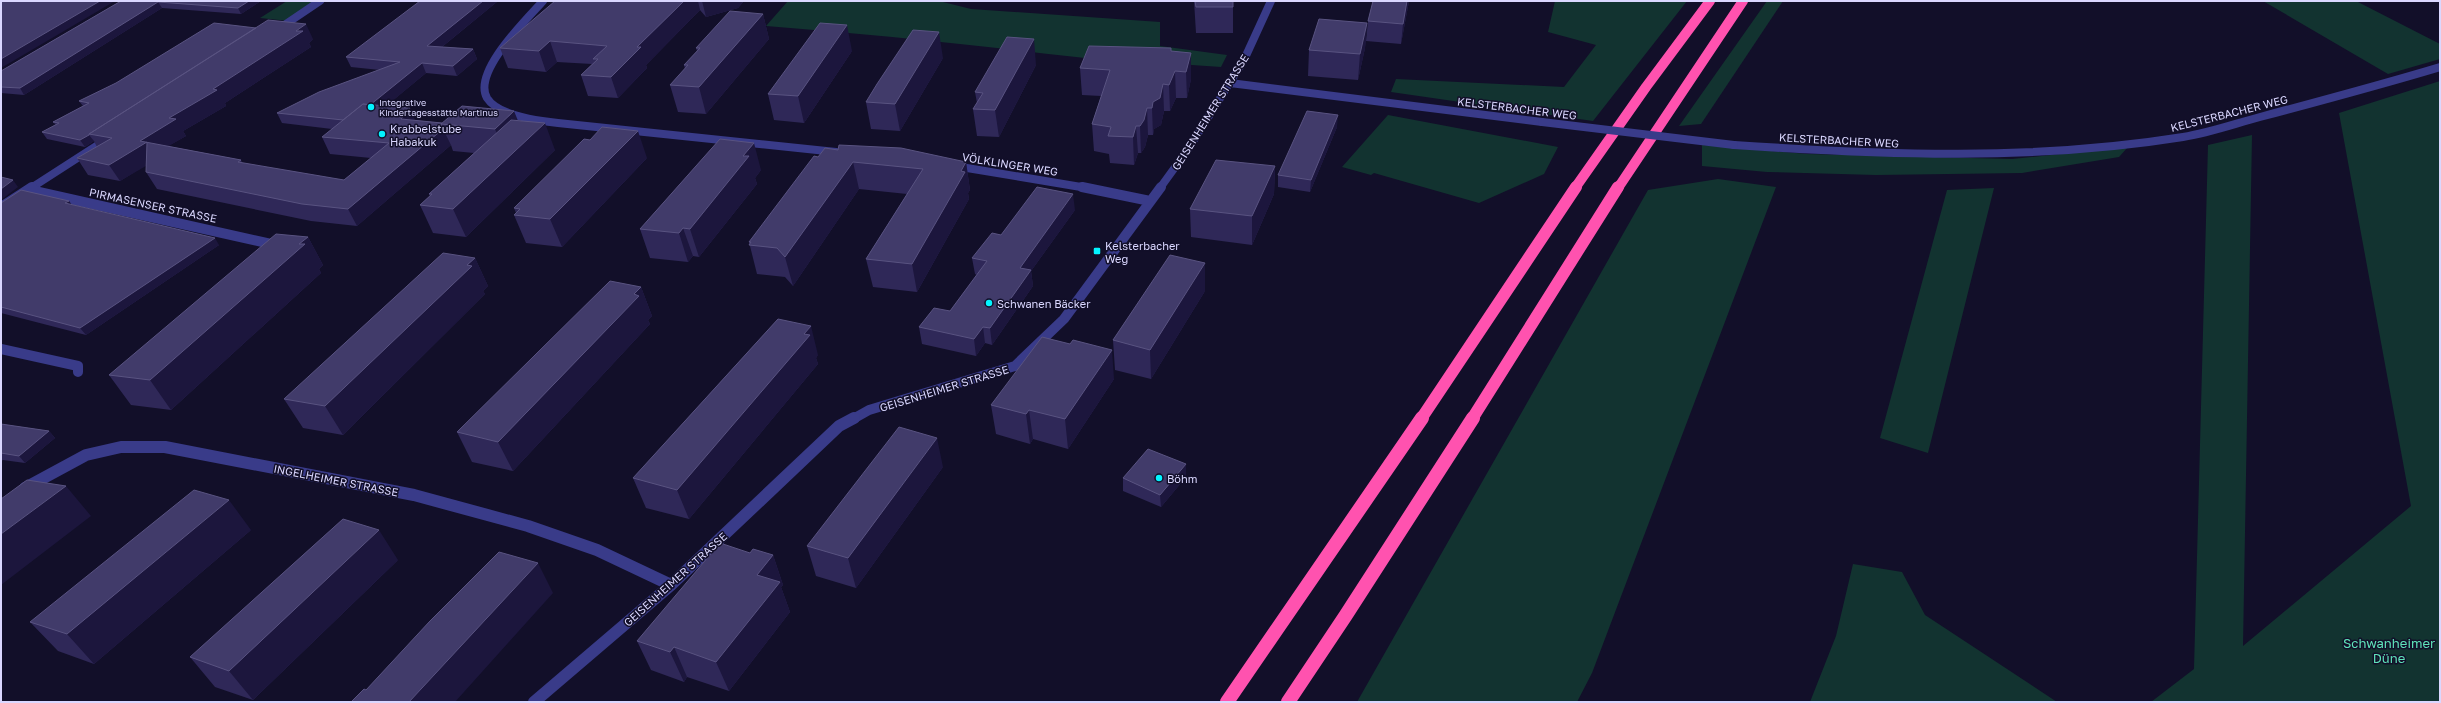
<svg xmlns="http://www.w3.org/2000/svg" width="2441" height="703" viewBox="0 0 2441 703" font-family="'Golos Text',sans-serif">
<rect width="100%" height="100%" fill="#120f29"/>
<path fill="#123330" d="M287 1H318L289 21 260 18Z
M788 1H939L971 9 1160 22V46L1227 55 1221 67C1173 63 1124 63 1076 57 973 45 870 34 766 26Z
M1555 1H1687L1593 121 1391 92 1396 79 1564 87 1596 45 1548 32Z
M1767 1H1783L1701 124 1679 126Z
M2263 1H2356L2440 44V59L2388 74Z
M2440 81V702H2151L2194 669 2208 145 2252 135 2243 646 2411 506 2339 113Z
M1388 115 1558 147 1544 174 1479 203 1374 173 1371 175 1342 167Z
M1702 145 1807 154 2012 159 2128 147 2119 157 2022 173 1876 175 1767 172 1702 166Z
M1718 179 1776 187 1592 673 1577 702H1357L1648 190Z
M1994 188 1928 453 1880 438 1947 190Z
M1853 564 1902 572 1925 615 2057 702H1810L1836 636Z"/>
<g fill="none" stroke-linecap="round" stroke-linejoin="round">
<path stroke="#393b89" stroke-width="8" d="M1734 145C1884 155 2034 161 2183 137 2209 133 2234 124 2260 117 2320 101 2380 85 2440 67"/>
<path stroke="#393b89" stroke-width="8" d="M543 1C527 19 472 72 487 98 498 116 539 121 558 123L836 152
M277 30 320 1
M1230 83 1542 122
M955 166 1087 188
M31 188 107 139
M1160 188 1189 148 1244 60 1271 1"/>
<path stroke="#393b89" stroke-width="10" d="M1082 187 1150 201
M30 190 271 244
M1 207 32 187
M1 349 78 366V372
M853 419 869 410 1015 366 1064 319 1161 187"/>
<path stroke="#393b89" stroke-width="12" d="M25 488 86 455 121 447H165L414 495 528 526 597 550 671 585
M534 702 671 585 839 426 854 418"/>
<path stroke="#ff52af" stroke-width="10" d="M1575 188 1646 87 1710 1
M1618 188 1743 1"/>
<path stroke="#ff52af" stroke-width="12" d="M1421 419 1576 187
M1472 419 1618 187"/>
<path stroke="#ff52af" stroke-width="14" d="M1227 702 1422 418
M1288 702 1346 615 1473 418"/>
<path stroke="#393b89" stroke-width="8" d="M1542 122 1734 145"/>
</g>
<path fill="#2f2858" d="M121 1H261L241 14 162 8 24 95 1 93V71Z
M498 1 442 47 473 49 477 59 457 76 426 73 386 106 415 120 442 123 518 121 555 150 466 237 433 233 420 205 430 196 429 194 474 153 453 151 451 145 357 226 311 221 157 189 146 172V165L120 181 88 175 77 158 97 147 94 141 85 147 47 139 42 132 56 125 53 122 83 106 79 101 313 39 309 43 311 47 225 103 226 106 183 131 186 136 168 146 241 160 242 163 344 180 371 158 330 154 322 137 332 129 282 123 277 113 380 70 351 67 346 57Z
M552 1H744L738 8 706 17 700 10 646 65 647 68 618 98 588 96 581 75 592 64 557 62 546 72 508 68 500 48 553 3Z
M1194 1H1233V33H1196Z
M1373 1H1409L1401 44 1366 41 1368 21Z
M1496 1H1527V2Z
M763 14 769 39 706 114 678 112 670 85 685 69 684 65 697 51 696 48Z
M1367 23 1365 48 1358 80 1308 76 1309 50Z
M852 51 804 123 774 120 768 94Z
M1171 51 1191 53V79L1187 98H1176L1170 111H1164L1161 125 1154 129 1153 135H1148L1145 147 1141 153H1138L1134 165 1110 163 1109 154 1094 151 1092 124 1101 96 1082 95 1080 68Z
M943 58 900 131 871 129 866 102Z
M1036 65 999 137 977 136 973 109 977 103 975 92Z
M1337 127 1310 192 1278 187V175Z
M838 150 966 162 970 190 968 193 969 199 917 292 873 287 866 259 907 194 859 189 793 286 785 277 757 274 749 242 818 157Z
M647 158 562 247 526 243 514 215 516 213 514 208Z
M1275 166 1274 194 1252 245 1191 237 1190 209Z
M761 170 755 178 757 184 699 257 693 256 688 262 650 258 640 229Z
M69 201 72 205 219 245 86 335 1 313V203Z
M1075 210 1031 271 1033 286 992 345 985 343 976 356 922 344 919 327 950 311 977 275 975 274 972 258Z
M308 237 323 265 319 269 321 273 171 410 131 405 109 375Z
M475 258 488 286 483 291 485 294 343 435 303 428 284 399Z
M641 287 652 316 648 320 650 324 513 471 472 462 457 432Z
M1205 291 1151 379 1115 370 1113 340Z
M1070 344 1114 379 1068 449 1033 439 1030 444 996 434 991 405Z
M818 355 816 358 818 364 689 519 646 508 633 478Z
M1 424 49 431 55 438 25 463 3 460 1 461Z
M943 467 856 588 816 576 807 546Z
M1186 477 1161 507 1123 491V478Z
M251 530 94 664 58 651 30 622Z
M750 553 773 555 783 585 781 587 790 612 729 691 687 677 684 682 651 670 637 641Z
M398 560 253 700 215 687 190 657Z"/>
<path fill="#1c163d" d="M100 1H115L1 68V59Z
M249 1H261L241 14 238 8Z
M483 1H498L432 55 427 46Z
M684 1H698L700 10 646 65 647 68 618 98 611 77 637 47Z
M702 1H744L738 8 706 17Z
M1407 1H1409L1401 44 1403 24Z
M158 2 162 8 24 95 20 88Z
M763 14 769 39 706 114 699 87Z
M1367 23 1365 48 1358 80 1360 54Z
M306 24 313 39 309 43 311 47 225 103 226 106 183 131 186 136 155 154 158 159 120 181 109 165 169 118 213 89Z
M847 25 852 51 804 123 798 96Z
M939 32 943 58 900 131 895 104Z
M1034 39 1036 65 999 137 995 110Z
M550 41 557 62 546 72 539 51Z
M473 49 477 59 457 76 453 66Z
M1191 53V79L1187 98 1186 72Z
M422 63 426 73 355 132 350 121Z
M1175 71 1176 98 1170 111 1169 85Z
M1163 84 1164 111 1161 125 1154 129 1153 135 1152 108 1153 102Z
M410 108 417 125 401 119Z
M1147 108 1148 135 1145 147 1141 153 1140 126Z
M514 111 525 138 506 156 495 129Z
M1338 115 1337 127 1310 192 1311 180Z
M545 123 555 150 466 237 453 209Z
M1136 126 1138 153 1134 165 1133 137Z
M443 129 451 145 357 226 348 209Z
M638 131 647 158 562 247 550 219Z
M89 135 94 141 85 147 80 140Z
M754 143 761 170 755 178 757 184 699 257 690 229 743 156Z
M853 162 859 189 793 286 785 257Z
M966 162 970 190 968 193 969 199 917 292 912 264Z
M1275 166 1274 194 1252 245V216Z
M13 180 18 187 1 200V189Z
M1073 194 1075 210 1031 271 1033 286 992 345 990 328 1020 268Z
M69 201 74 208 65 203Z
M683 228 693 256 688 262 679 233Z
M308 237 323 265 319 269 321 273 171 410 150 380Z
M215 238 219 245 86 335 80 328Z
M475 258 488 286 483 291 485 294 343 435 325 406Z
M1205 263V291L1151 379 1150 350Z
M641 287 652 316 648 320 650 324 513 471 498 442Z
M811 326 818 355 816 358 818 364 689 519 677 490Z
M983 327 985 343 976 356 974 339Z
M1112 350 1114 379 1068 449 1065 419Z
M1029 410 1033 439 1030 444 1026 414Z
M49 431 55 438 25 463 19 456Z
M937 438 943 467 856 588 848 558Z
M1186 464V477L1161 507 1160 495Z
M66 486 91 516 1 585V534Z
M229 500 251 530 94 664 67 634Z
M379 530 398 560 253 700 229 671Z
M773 555 783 585 781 587 790 612 729 691 716 662 757 575Z
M538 563 553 593 455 702H409Z
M674 647 687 677 684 682 670 652Z"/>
<path fill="#413b6a" stroke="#595381" d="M1 1H100L1 59Z
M121 1H249L238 8 158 2 20 88 1 87V71Z
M420 1H483L427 46 473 49 453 66 422 63 370 105 363 104 343 120 277 113 319 92 400 62 346 57Z
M555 1H684L637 47H641L611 77 581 75 598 59H593L607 46 550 41 539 51 500 48Z
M1195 1H1233V7H1196Z
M1373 1H1407L1403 24 1368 21Z
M730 11 763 14 699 87 670 85 688 65H684L700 48H696Z
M1319 19 1367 23 1360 54 1309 50Z
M268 20 306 24 296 31H303L213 89 217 90 169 118 176 119 140 141 241 160 238 162 344 180 389 143 322 137 363 104 410 108 401 119 442 123 441 124 443 129 348 209 302 204 146 172 147 142 109 165 77 158 112 138 89 134Z
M214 23 256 28 89 134V135L80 140 42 132 59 123 53 122 89 103 79 101 116 83Z
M820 23 847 25 798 96 768 94Z
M913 30 939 32 895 104 866 102 877 84Z
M1007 37 1034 39 995 110 973 109 983 93 975 92Z
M1089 46 1171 48V51L1191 53 1186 72 1175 71 1169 85 1163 84 1160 98 1153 102 1152 108H1147L1144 120 1140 126H1136L1133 137 1108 136 1111 127 1092 124 1110 70 1080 68Z
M462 106 514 111 495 129 441 124Z
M1307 111 1338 115 1311 180 1278 175Z
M511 120 545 123 453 209 420 205 432 194H429Z
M602 127 638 131 550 219 514 215 520 209 514 208 584 139 590 140Z
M720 139 754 143 743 156H749L690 229 683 228 679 233 640 229Z
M839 145 901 148 966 162 961 171 965 172 912 264 866 259 923 169 853 162 785 257 777 248 749 245 751 242H749L814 156 818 157 825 148 838 150Z
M1216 160 1275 166 1252 216 1190 209Z
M1 177 13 180 1 189Z
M1037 187 1073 194 1020 268 1031 270 990 328 983 327 974 339 919 327 934 308 950 311 987 261 972 258 992 233 1001 235Z
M21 190 69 201 65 203 215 238 80 328 1 307V203Z
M276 234 308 237 299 244H305L150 380 109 375Z
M443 253 475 258 467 265 472 266 325 406 284 399Z
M1170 255 1205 263 1150 350 1113 340Z
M610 281 641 287 634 294 639 296 498 442 457 432Z
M778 319 811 326 804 334 810 335 677 490 633 478Z
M1042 337 1070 344 1073 340 1112 350 1065 419 1029 410 1026 414 991 405Z
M1 424 49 431 19 456 1 453Z
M899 427 937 438 848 558 807 546Z
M1148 449 1186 464 1160 495 1123 478Z
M27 480 66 486 1 534V499Z
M194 490 229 500 67 634 30 622Z
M343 519 379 530 229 671 190 657Z
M720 543 750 553 753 549 773 555 757 575 780 582 716 662 674 647 670 652 637 641Z
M499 552 538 563 409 702H351L364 689 366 690 430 621Z"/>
<g fill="#03f4ff" stroke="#120f29" stroke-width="1.5">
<circle cx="371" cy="107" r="4"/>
<circle cx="382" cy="134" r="4"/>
<rect x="1093" y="247" width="8" height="8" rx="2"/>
<circle cx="989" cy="303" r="4"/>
<circle cx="1159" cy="478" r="4"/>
</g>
<g text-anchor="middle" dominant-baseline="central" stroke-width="3" stroke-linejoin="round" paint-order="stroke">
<g font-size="9" fill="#dad7ff" stroke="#120f29" text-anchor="start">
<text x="379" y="102">Integrative<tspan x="379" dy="10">Kindertagesstätte Martinus</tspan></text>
</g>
<g font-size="11" fill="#dad7ff" stroke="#120f29">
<text transform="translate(1517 108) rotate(7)">KELSTERBACHER WEG</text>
<text transform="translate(1210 112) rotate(-58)">GEISENHEIMER STRASSE</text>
<text transform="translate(2229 113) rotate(-14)">KELSTERBACHER WEG</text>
<text transform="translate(1839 140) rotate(3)">KELSTERBACHER WEG</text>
<text transform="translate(1010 164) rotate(9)">VÖLKLINGER WEG</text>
<text transform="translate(153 205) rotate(12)">PIRMASENSER STRASSE</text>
<text transform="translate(944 388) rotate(-17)">GEISENHEIMER STRASSE</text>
<text transform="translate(336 480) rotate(11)">INGELHEIMER STRASSE</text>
<text transform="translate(675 579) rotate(-42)">GEISENHEIMER STRASSE</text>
</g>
<g font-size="11" fill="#dad7ff" stroke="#120f29" text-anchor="start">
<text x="390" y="128">Krabbelstube<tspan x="390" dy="13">Habakuk</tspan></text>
<text x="1105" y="245">Kelsterbacher<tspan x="1105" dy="13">Weg</tspan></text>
<text x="997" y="303">Schwanen Bäcker</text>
<text x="1167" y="478">Böhm</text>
</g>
<g font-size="13" fill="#5fe4bb" stroke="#120f29">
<text x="2389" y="643">Schwanheimer<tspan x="2389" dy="15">Düne</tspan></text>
</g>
</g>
<rect width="2441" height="703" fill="none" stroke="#dad7ff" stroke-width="4"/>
</svg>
